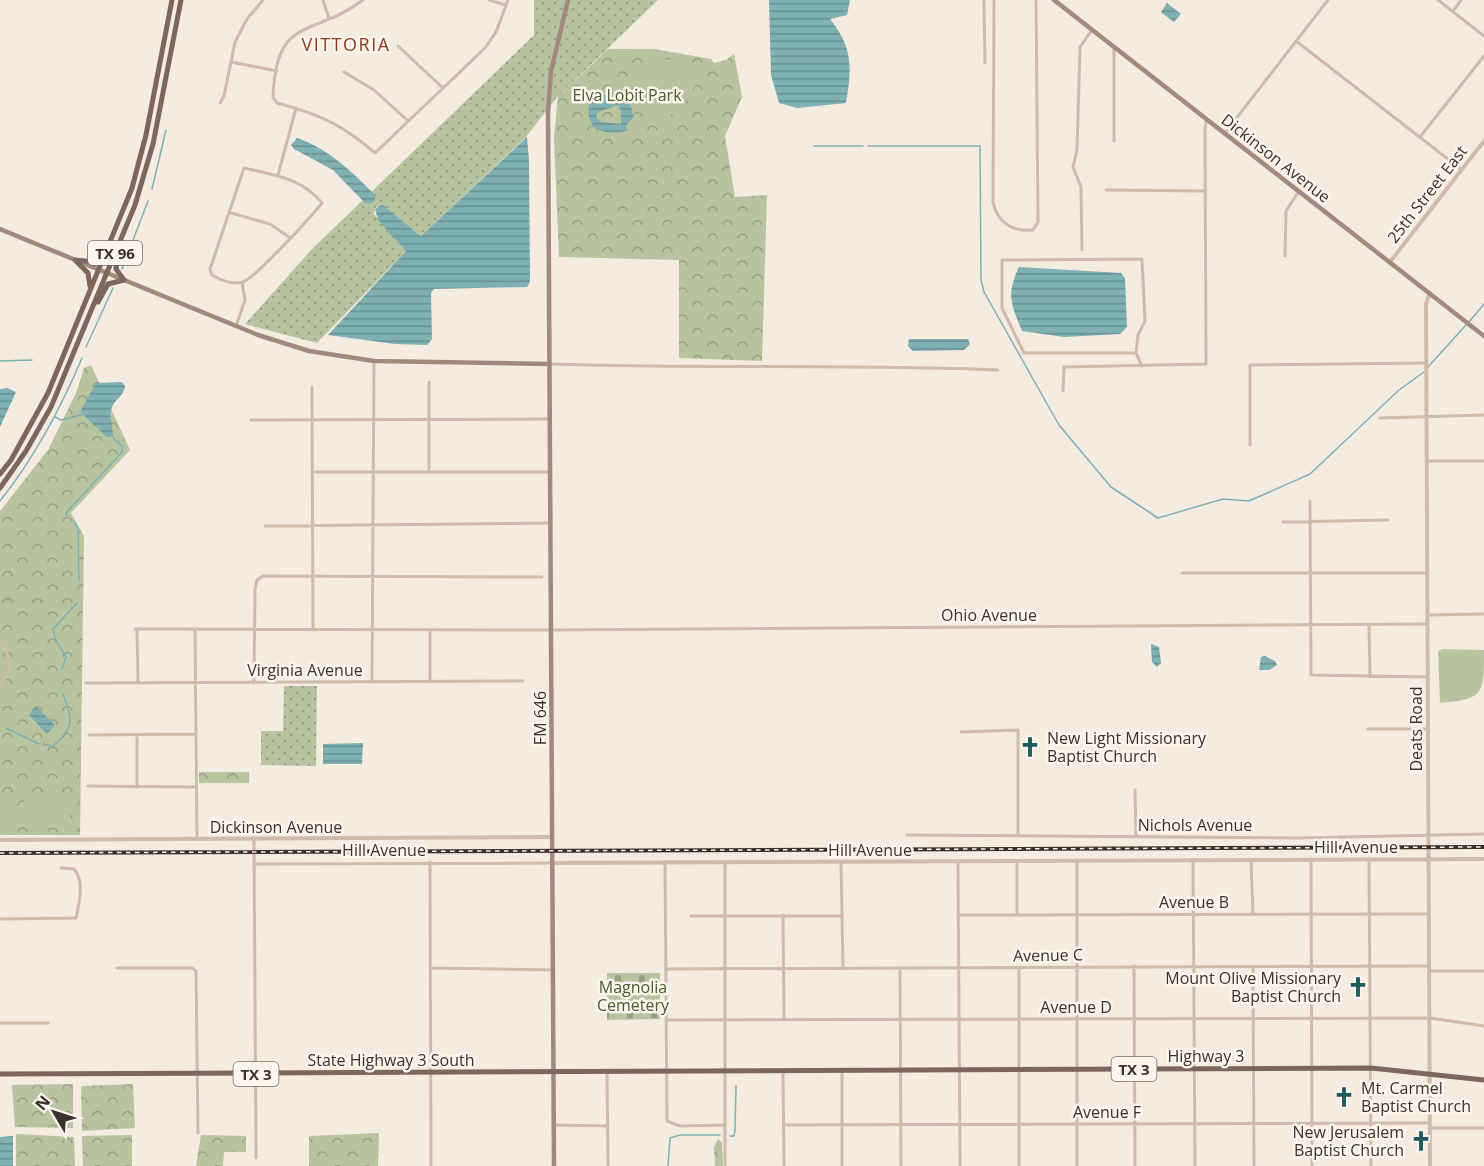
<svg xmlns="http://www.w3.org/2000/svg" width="1484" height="1166" viewBox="0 0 1484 1166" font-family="'Open Sans',sans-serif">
<defs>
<pattern id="grass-dots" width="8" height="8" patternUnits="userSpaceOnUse" patternTransform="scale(1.5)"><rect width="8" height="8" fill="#b8c4a0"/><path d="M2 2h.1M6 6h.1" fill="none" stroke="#97a083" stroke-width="1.8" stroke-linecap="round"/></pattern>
<pattern id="forest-crowns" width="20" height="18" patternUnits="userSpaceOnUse" patternTransform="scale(1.5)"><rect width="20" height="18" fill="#b8c4a0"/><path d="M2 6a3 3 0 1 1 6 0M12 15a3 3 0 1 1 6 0" fill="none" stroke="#97a083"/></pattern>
<pattern id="cemetery-stones" width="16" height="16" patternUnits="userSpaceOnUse" patternTransform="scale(1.5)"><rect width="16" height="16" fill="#b8c4a0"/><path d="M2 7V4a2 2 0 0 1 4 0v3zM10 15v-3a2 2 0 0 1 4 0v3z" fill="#97a083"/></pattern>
<pattern id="water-rules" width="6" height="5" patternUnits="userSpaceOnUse" patternTransform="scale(1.5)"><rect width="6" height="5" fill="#7fb0b2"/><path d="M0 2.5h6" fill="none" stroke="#699091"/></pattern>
</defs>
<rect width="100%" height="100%" fill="#f4ebe1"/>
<path fill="url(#grass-dots)" d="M534 0H658L558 96 525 138 421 236 382 204 375 208 374 214 406 251 317 343 245 324 312 249 534 35Z
M284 686H317L316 766 261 765V731H283Z"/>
<path fill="url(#forest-crowns)" d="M608 49H654L711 59 714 63 726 60 734 54 742 97 725 136 735 197 767 195 762 361 679 358V260L559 257 554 138 558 96Z
M91 365 130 450 71 513 84 536 80 835H0V511L48 450 76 393 84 368Z
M199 772H249V783H199Z
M73 1084V1128L15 1127 12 1085Z
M133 1084 135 1128 82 1131 81 1086Z
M379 1133 378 1166H309V1136Z
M16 1134 74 1137 75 1166H16Z
M132 1135V1166H83L82 1136Z
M201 1135 246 1136V1152H224L223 1166H196Z
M718 1139 722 1143 723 1166H715L714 1147Z"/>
<path fill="url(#cemetery-stones)" d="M607 973H660V1019L607 1020Z"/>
<path fill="#b8c4a0" d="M656 58 680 61 700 77 688 97 668 117H661L627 82 639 67Z
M1442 649 1484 650C1484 695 1484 699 1440 703L1438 652Z
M24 795 70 796V828H24Z
M0 799H16V825H0Z"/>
<path fill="url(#water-rules)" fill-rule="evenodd" d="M769 0H850L847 15 830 19C853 48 852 67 846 103L797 108 779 103 771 75Z
M1167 3 1181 14 1174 22 1161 12Z
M615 93C628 96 632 105 633 118L627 124 626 131C605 136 585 129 589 105L600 96ZM618 105 621 111V124L601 122 596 118 598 112Z
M527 137 529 161 530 282 527 287 434 289 431 293 432 339 427 345 395 344 328 335 406 251 378 220 375 209 382 204 421 236Z
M297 138C329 149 351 171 375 195V200L370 204 365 203 333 170 294 149 291 145Z
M1019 267 1121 273 1125 278 1127 327 1120 334 1064 337 1022 331C1011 304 1006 295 1019 267Z
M909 339H968L970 344 964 350 913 351 908 346Z
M122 382 125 386C124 396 116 398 112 407 108 417 113 426 113 436L107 437 80 412 96 383Z
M7 388 16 392 0 427V389Z
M1151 644 1159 647 1161 663 1157 667 1152 662Z
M1265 656 1275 661 1277 665 1269 670H1259L1261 657Z
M36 706 55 725 47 734 29 715Z
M363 743 362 764H323V744Z
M13 1136V1166H0V1137Z"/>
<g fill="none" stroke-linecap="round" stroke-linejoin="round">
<path stroke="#7fb0b2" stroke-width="1.5" d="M814 146H863
M868 146H980L981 280 984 292 1059 425 1111 487 1158 518 1223 499 1249 501 1310 474 1399 390 1424 372
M152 189 166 130
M122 269 148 201
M1469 322 1484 304
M86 347 113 288
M0 361 32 360
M1427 368 1466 325
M55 417 61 420 84 414
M0 501C35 457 60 410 82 358
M68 517 66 513 122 452 123 447 110 435
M74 523 78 528 79 580
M62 670 66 656 56 641 53 629 77 603
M6 728 39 744
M43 744 53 746C76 726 72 720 63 694
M730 1136H734L735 1130 736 1086
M668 1166 670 1138 680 1135H720"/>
<path stroke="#cdbbac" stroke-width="3" d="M323 0 329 18
M363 0C313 38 276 14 273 97L277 103C319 114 343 125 375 153L485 48 496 32 508 0
M489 0 506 5
M984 0 985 63
M994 0 993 203C998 223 1013 232 1033 230L1038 222 1036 0
M1438 0 1484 36
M1453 11 1461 0
M1296 41 1462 170
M398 46 443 88
M231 62 277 71
M344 72 374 90 408 121
M220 103 224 96 235 42 247 19 263 0
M1225 133 1328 0
M1420 137 1484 56
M1114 141V47
M244 168C273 175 302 178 322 203 311 217 256 277 243 282 232 285 222 281 212 275L210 269Z
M278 175 296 108
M1106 190 1206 191
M231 213 270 224 289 237
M1082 250 1081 187 1073 167 1077 150 1080 47 1092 30
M1285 256 1286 211 1299 191
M236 326 245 300 242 282
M1136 353 1138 335 1145 321 1142 259 1002 260V308L1024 353H1136L1142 366
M550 364C699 369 848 364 998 370
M429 382V471
M312 387 313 630
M1063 391 1064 367 1206 364 1205 128 1207 119
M1380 418 1484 415
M251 420 550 419
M1250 445V365L1426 363
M1426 461H1484
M312 472H551
M1310 501 1311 675 1427 677
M1283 522 1388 520
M265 526 551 523
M1182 573H1427
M1428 615 1484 614
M1369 625 1370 677
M135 629 551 630 1427 624
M195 629 197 840
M137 630 138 682
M0 642C13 656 11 672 0 686
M372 681 374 361
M430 682V630
M86 683 523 681
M254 683 255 589 257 580 263 576 542 577
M1368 729H1428
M961 732 1018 730V836
M89 735 195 734
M137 735V787
M88 786 196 787
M1135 790 1136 837
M907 835 1298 838 1484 834
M254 840 256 1158
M1311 859 1312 1166
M1369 859 1371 1166
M1077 860V1166
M1193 860 1195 1166
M1251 860 1253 914
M1017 861V915
M430 862 431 1166
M665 862 667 1121 680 1126 725 1125
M725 862V1166
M841 862 843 968
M958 862 960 1166
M255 864 552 863
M783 915 784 1020
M959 915 1428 914
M691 916H841
M0 919 76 918C79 904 85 881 74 869L61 868
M1134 966 1135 1166
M1253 967 1254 1166
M117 968H192L196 971 198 1133
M431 968 553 970
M1019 968V1166
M667 969 1428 966
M900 970 901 1166
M1430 971H1484
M667 1020 1430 1018 1484 1026
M0 1023H48
M842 1071V1166
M607 1072 608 1166
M783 1072 784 1166
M554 1125 608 1126
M784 1125 1430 1123
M1430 1128H1484"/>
<path stroke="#cdbbac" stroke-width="4" d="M1390 262 1484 141
M0 840 552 837
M552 863 1484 859
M1430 1166 1426 304 1430 293"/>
<path stroke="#a18a7d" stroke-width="4.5" d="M1054 0 1484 336
M0 229 258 335 309 351 374 361 550 364
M554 1166 548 112 551 71 568 0"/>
<path stroke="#7d675c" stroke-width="5" d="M117 258 116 269 124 280
M75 260 93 262 104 253
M76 261 88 273 90 286
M98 302 108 284 124 280
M0 474 11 460 48 393 132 188 146 135 172 0
M0 488 26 451 51 407 135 205 153 144 181 0
M0 1074 1371 1068 1484 1080"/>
<g stroke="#3b302b" stroke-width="4">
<path id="rail" d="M0 853 1484 847"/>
</g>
<use href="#rail" stroke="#fbf5ee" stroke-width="1.5" stroke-dasharray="4.5" stroke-linecap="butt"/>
</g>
<defs>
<g id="church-bare" transform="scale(1.62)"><path d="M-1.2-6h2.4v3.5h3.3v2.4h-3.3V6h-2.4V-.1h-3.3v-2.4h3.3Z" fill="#1f5a5e" stroke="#fbf5ee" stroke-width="2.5" paint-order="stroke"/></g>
</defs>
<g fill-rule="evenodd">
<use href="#church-bare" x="1030" y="747"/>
<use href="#church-bare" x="1358" y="987"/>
<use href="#church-bare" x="1344" y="1097"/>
<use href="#church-bare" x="1421" y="1141"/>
</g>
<g text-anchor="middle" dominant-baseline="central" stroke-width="5" stroke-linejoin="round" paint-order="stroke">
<g fill="#fbf5ee" stroke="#756b66" stroke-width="1.5">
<rect x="88" y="241" width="54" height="24" rx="4.5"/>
<rect x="1111.5" y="1057" width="45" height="24" rx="4.5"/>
<rect x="233.5" y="1062" width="45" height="24" rx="4.5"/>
</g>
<g font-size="15" font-weight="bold" fill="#3b302b">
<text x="115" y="253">TX 96</text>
<text x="1134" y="1069">TX 3</text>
<text x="256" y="1074">TX 3</text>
</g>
<g font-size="16" fill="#4a5a2e" stroke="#fbf5ee">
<text x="627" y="95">Elva Lobit Park</text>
<text x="633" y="987">Magnolia<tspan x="633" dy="18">Cemetery</tspan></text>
</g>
<g font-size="16" fill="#3b302b" stroke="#fbf5ee">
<text transform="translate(1276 158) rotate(38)">Dickinson Avenue</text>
<text transform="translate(1427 194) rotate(-52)">25th Street East</text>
<text x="989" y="615">Ohio Avenue</text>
<text x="305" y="670">Virginia Avenue</text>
<text transform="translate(540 718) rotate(-90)">FM 646</text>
<text transform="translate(1416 729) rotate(-90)">Deats Road</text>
<text x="1195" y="825">Nichols Avenue</text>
<text x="276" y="827">Dickinson Avenue</text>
<text x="1356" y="847">Hill Avenue</text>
<text x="384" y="850">Hill Avenue</text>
<text x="870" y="850">Hill Avenue</text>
<text x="1194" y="902">Avenue B</text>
<text transform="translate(1048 955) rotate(-1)">Avenue C</text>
<text x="1076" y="1007">Avenue D</text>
<text x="1206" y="1056">Highway 3</text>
<text x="391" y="1060">State Highway 3 South</text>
<text x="1107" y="1112">Avenue F</text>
</g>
<g font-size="16" fill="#3b302b" stroke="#fbf5ee" text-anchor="start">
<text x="1047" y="738">New Light Missionary<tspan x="1047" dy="18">Baptist Church</tspan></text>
<text x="1341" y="978" text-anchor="end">Mount Olive Missionary<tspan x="1341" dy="18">Baptist Church</tspan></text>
<text x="1361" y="1088">Mt. Carmel<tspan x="1361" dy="18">Baptist Church</tspan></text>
<text x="1404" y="1132" text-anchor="end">New Jerusalem<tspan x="1404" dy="18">Baptist Church</tspan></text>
</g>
<g font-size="18" letter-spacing="1.5" fill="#8c3b22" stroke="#fbf5ee">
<text x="346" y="44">VITTORIA</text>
</g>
</g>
<g transform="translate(54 1112) rotate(309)" stroke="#fbf5ee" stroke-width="4.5" paint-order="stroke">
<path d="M0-4.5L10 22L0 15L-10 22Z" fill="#3b302b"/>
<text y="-9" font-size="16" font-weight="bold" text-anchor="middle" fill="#3b302b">N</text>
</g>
</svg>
